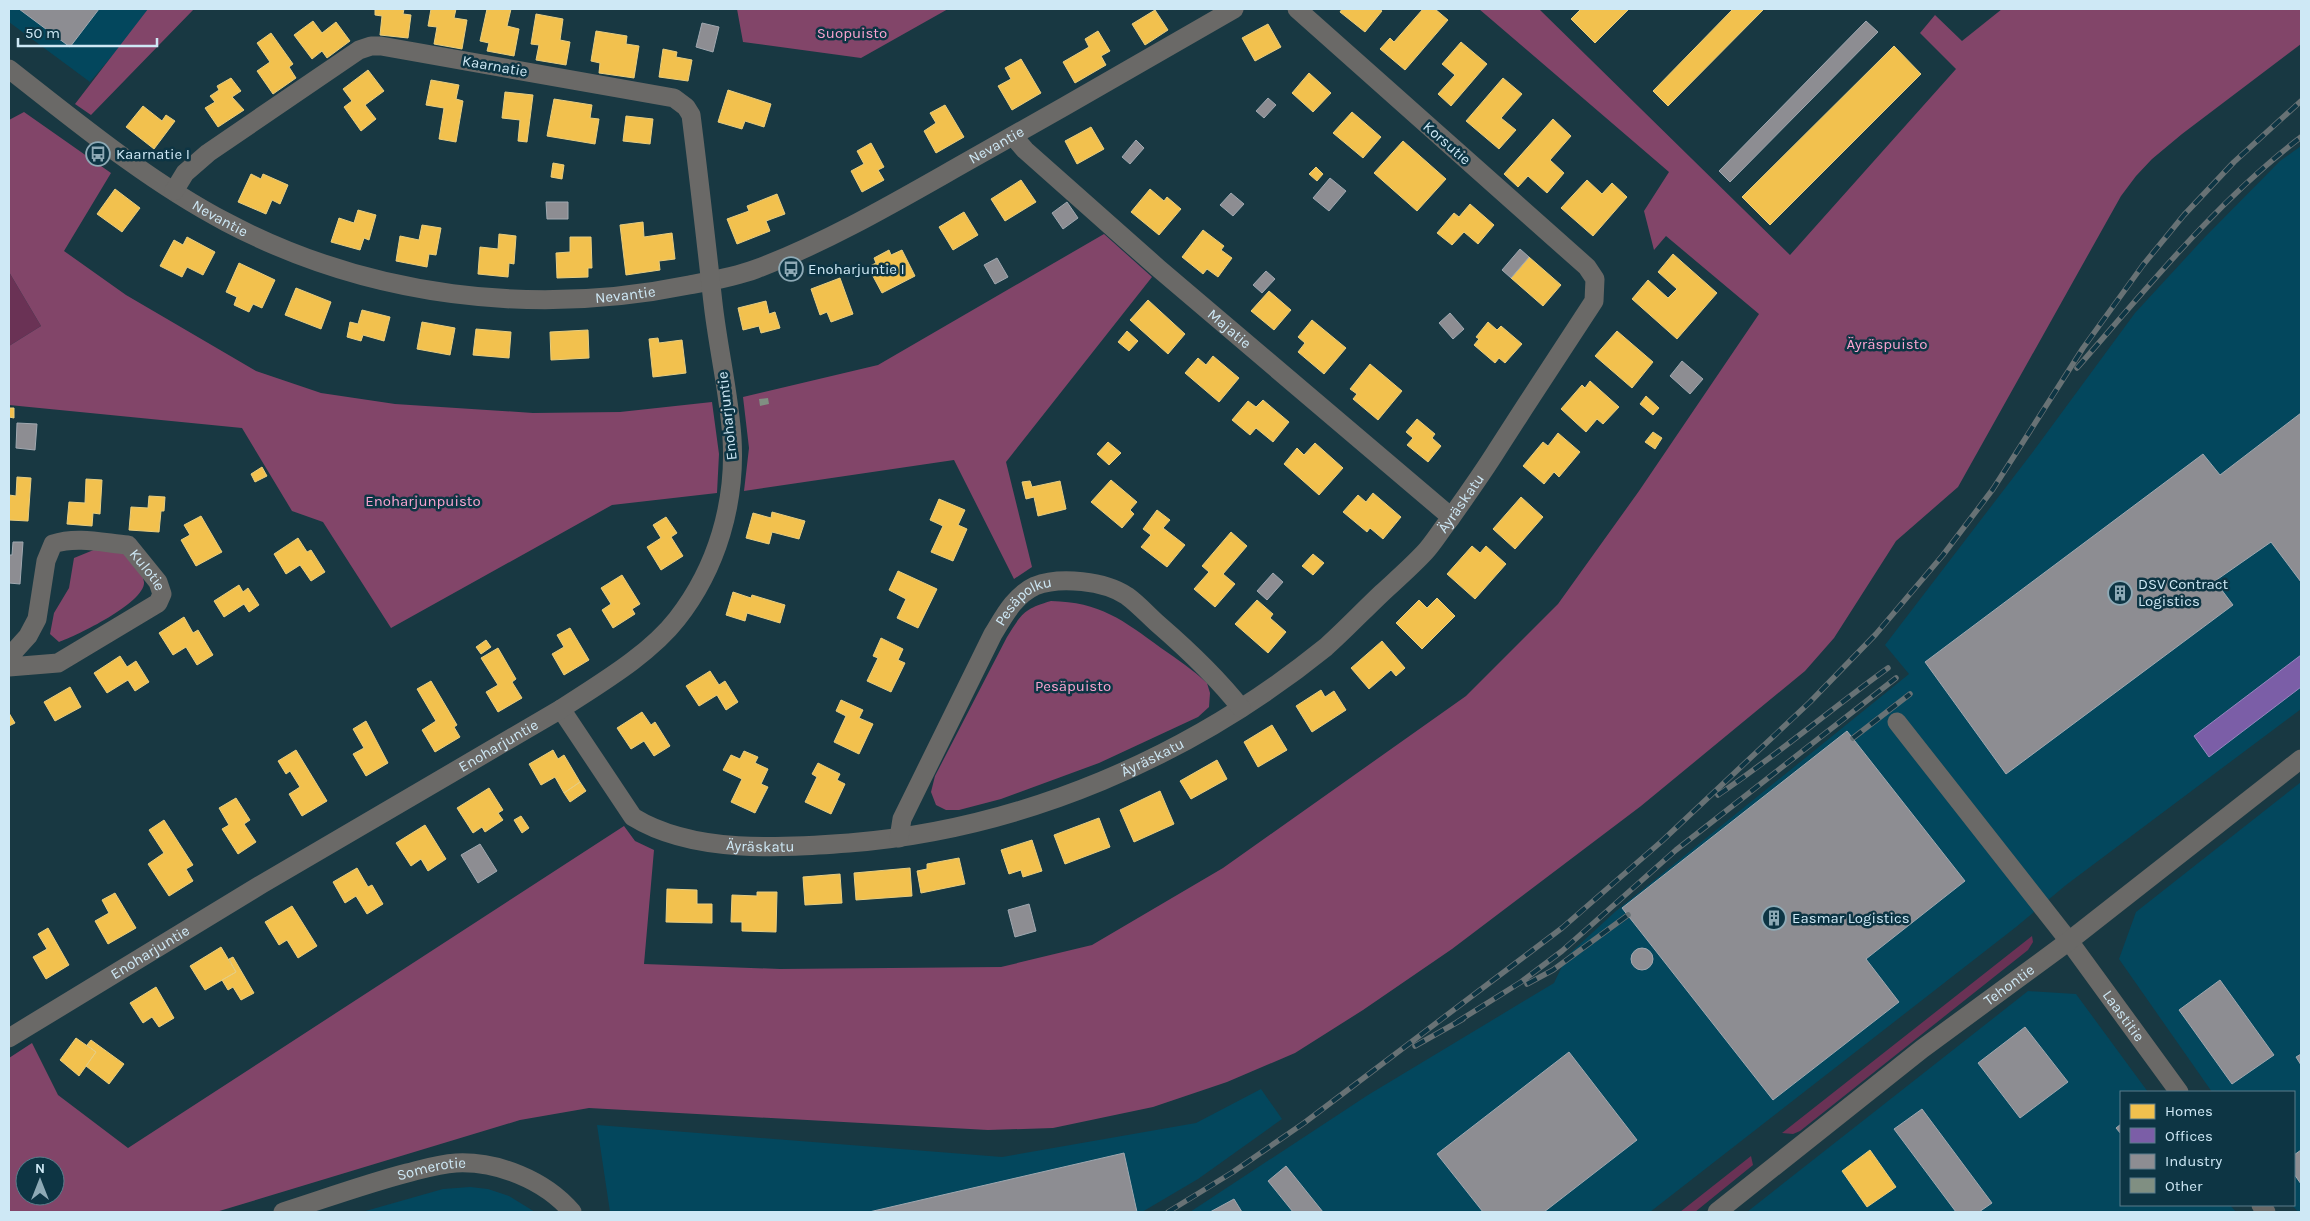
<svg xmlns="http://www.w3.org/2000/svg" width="2310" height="1221" viewBox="0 0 2310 1221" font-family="Karla,sans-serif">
<rect width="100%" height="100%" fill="#183842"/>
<path fill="#03475d" d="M9 9H152L90 82 9 22Z
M2301 146V709L2066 885 2016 927 1650 1212H1190L1368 1095 1554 983 1567 956 1616 911 1909 674 1885 645 2032 453 2135 313 2205 237 2280 161Z
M2301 782V1212H2298L2292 1205 2294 1092H2212L2119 959 2136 912Z
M2028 991 2076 994 2148 1092H2121V1205H2230L2236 1212H1747Z
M1261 1089 1282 1119 1198 1179 1142 1212H610L597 1125 1002 1157 1196 1123Z
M470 1187 488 1189 509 1196 535 1212H362L443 1189Z"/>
<path fill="#6a3255" d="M9 272 41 326 9 346Z
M2032 936 2033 942 2028 950 1800 1131 1793 1134 1782 1133Z
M1751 1156 1753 1165 1695 1212H1680Z"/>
<path fill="#824569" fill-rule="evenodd" d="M148 9H194L91 115 75 104Z
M737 9H948L861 58 743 42Z
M1479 9H1539L1790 255 1956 69 1920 33 1935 15 1962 41 2002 9H2301V44L2182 134 2152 159 2136 176 2121 196 1958 487 1896 541 1834 638 1805 671 1641 806 1452 949 1363 1010 1295 1053 1227 1082 1153 1107 1053 1128 988 1130 589 1108 520 1120 216 1212H9V1058L32 1043 58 1095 128 1148 624 826 635 841 654 850 644 964 780 969 1001 967 1092 945 1223 868 1466 696 1558 604 1639 491 1759 314 1666 236 1654 250 1644 211 1669 172ZM25 1166H55V1196H25Z
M24 112 111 173 64 251 126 295 256 371 321 393 395 404 533 413 620 412 712 402 719 454 717 493 612 505 391 628 323 522 292 511 242 428 9 405V346L41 326 9 272V120Z
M1104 234 1152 277 1006 462 1032 567 1014 579 954 460 744 491 749 448 743 397 878 365Z
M96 549H124C131 559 142 569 144 582 146 602 77 636 59 642L50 634 54 613 69 588 74 558Z
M1051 601C1100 602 1123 620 1161 648 1177 659 1193 670 1207 683L1210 693 1209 707 1198 717 1099 763 1001 799 959 810H946L936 805 931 792 935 776 1007 637C1022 613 1024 609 1051 601Z"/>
<path fill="#f2c14e" stroke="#e7cd80" d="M375 9H404L403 14 411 15 408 38 380 35 382 16 375 15Z
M431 9H456L454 18 467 20 462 49 434 44 437 27 428 26Z
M487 9H511L507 26 519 29 514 56 487 51 489 43 480 41Z
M1342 9H1379L1382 11 1365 32 1340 12Z
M1423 9H1435L1448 20 1405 70 1380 49 1390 38 1394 42Z
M1581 9H1629L1595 43 1571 19Z
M1733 9H1764L1668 106 1653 91Z
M1155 10 1168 30 1145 45 1132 24Z
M536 14 563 19 560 40 570 42 566 65 536 60 539 45 531 44Z
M313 21 322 33 336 22 350 41 327 58 322 51 312 59 294 35Z
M1268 24 1281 47 1255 61 1242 38Z
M596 31 627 36 626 44 639 46 634 78 599 73 600 63 591 61Z
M1098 31 1110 51 1101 56 1106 65 1075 83 1063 62 1089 47 1085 39Z
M271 33 293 64 289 67 296 78 273 94 257 71 270 62 257 43Z
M1461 42 1487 64 1451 106 1438 94 1455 75 1442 64Z
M1894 46 1921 74 1770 225 1742 197Z
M663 49 677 52 676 57 692 60 688 81 659 77Z
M1021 59 1041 93 1012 110 998 86 1011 79 1005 68Z
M368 70 384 91 365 105 376 119 361 131 344 107 352 101 343 89Z
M1309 73 1331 93 1313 112 1292 93Z
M231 78 241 91 232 97 244 110 218 127 205 108 215 102 210 96 219 90 217 86Z
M1503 78 1522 94 1501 118 1516 130 1499 149 1466 121Z
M431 80 459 85 456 99 463 101 456 142 439 139 444 108 426 105Z
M728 90 771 104 764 127 745 121 742 129 718 122Z
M505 92 533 95 527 142 518 141 520 120 502 118Z
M554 99 592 105 590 118 599 119 595 144 547 136Z
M945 105 964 137 936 153 924 131 936 123 930 113Z
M143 106 162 121 166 115 175 121 154 149 126 127Z
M1352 112 1381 137 1363 158 1333 133Z
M626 116 653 119 650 144 623 141Z
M1553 119 1571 136 1550 160 1564 173 1547 193 1528 176 1518 187 1504 174Z
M1091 127 1104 149 1077 164 1065 141Z
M1403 141 1446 179 1417 211 1374 173Z
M871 143 884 167 878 170 884 180 862 192 851 171 864 164 857 151Z
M553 163 564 165 562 179 551 177Z
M1316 167 1323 174 1317 181 1309 174Z
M251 174 261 179 263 174 288 185 280 204 272 200 266 214 238 202Z
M1021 180 1036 202 1005 221 991 199Z
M1587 180 1602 194 1612 183 1627 197 1593 236 1561 208Z
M115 189 140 208 122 232 97 214Z
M1150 189 1164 201 1167 197 1181 209 1159 235 1131 212Z
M777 194 785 214 766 221 770 231 737 244 727 219 749 211 747 206Z
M1470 204 1494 225 1478 244 1464 232 1452 245 1437 233 1454 213 1459 217Z
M358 210 376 215 369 240 364 238 360 250 331 242 339 218 354 223Z
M964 212 978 235 953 250 939 227Z
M643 222 644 237 672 233 675 259 659 261 660 270 626 275 620 225Z
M422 225 441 228 436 255 429 254 427 267 396 261 400 236 419 240Z
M1203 230 1224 246 1221 250 1232 258 1218 277 1207 269 1203 274 1182 257Z
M499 234 516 236 514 264 509 263 508 277 478 274 480 247 498 249Z
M187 237 215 252 203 275 187 267 182 277 160 266 174 240 183 245Z
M570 237H591L592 268H588V277L557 278 556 253 570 252Z
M889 250 891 255 902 250 915 276 882 293 868 267 876 263 874 258Z
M1673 254 1717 293 1677 339 1632 299 1648 280 1668 298 1677 289 1658 272Z
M1529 257 1561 285 1543 306 1511 278Z
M239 263 275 280 262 308 253 304 249 312 234 305 237 297 226 292Z
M840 278 853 314 831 322 827 312 820 315 811 289Z
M296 288 331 302 321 329 285 315Z
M1269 291 1291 310 1274 330 1251 311Z
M1148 300 1185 334 1168 354 1130 320Z
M766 301 769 314 775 312 780 328 761 333 759 326 743 330 738 308Z
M362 310 390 317 384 341 363 335 361 341 347 337 350 322 358 324Z
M1312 320 1346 348 1324 374 1298 352 1305 343 1298 337Z
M422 322 455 328 450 355 417 349Z
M1488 322 1497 330 1501 326 1522 344 1505 363 1499 358 1495 363 1474 345 1479 339 1476 337Z
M476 329 511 332 509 358 473 355Z
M588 330 589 358 551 360 550 332Z
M1127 331 1138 341 1129 351 1118 342Z
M1617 331 1653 362 1632 388 1595 356Z
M658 338 659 343 682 340 686 373 653 377 649 339Z
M1213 356 1239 378 1219 402 1185 373 1198 358 1206 365Z
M1370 364 1402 391 1378 420 1353 399 1357 394 1350 389Z
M1590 381 1619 407 1603 424 1597 419 1586 432 1561 409 1582 385 1585 388Z
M1646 396 1659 408 1653 415 1640 404Z
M1263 400 1289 422 1273 442 1256 428 1250 435 1232 420 1248 401 1256 407Z
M9 408H14V418L9 417Z
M1417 419 1435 434 1432 438 1441 446 1428 462 1407 445 1413 438 1406 432Z
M1653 432 1662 438 1655 449 1645 442Z
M1558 433 1580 452 1559 477 1554 472 1544 484 1523 466 1543 442 1548 446Z
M1108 442 1121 453 1109 465 1097 454Z
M1315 443 1343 468 1319 495 1284 464 1297 448 1304 455Z
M262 467 267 476 255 482 251 474Z
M17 477 31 478 28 521 9 520V495L16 496Z
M86 479 102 480 100 514 93 513 92 526 67 524 69 502 85 503Z
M1111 480 1137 502 1130 510 1134 514 1122 528 1091 502Z
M1030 481 1032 487 1060 481 1066 509 1038 516 1034 497 1026 499 1022 482Z
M1373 493 1401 517 1383 539 1370 528 1367 532 1343 512 1358 495 1366 502Z
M149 496 165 497 164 511H161L159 532 129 530 131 507 148 508Z
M1521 497 1543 517 1515 549 1493 529Z
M939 499 965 510 958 525 967 529 953 561 931 552 943 526 930 520Z
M1157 510 1170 520 1163 528 1185 545 1167 567 1141 547 1151 535 1143 529Z
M772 512 805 521 799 539 772 532 769 544 746 538 753 513 771 518Z
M201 516 222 552 196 566 181 540 190 535 184 525Z
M666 517 677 533 671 537 683 556 661 570 647 547 661 538 653 525Z
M1231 532 1247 546 1223 574 1235 584 1215 607 1194 589 1209 572 1202 566Z
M298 538 307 552 311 550 325 572 311 581 300 565 286 574 274 554Z
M1472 546 1480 553 1486 546 1506 564 1475 599 1447 574Z
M1313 554 1324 563 1313 575 1302 566Z
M898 571 937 589 918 628 897 618 906 599 889 590Z
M622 575 640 604 632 609 635 614 613 628 602 610 611 604 601 588Z
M239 585 243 592 248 588 259 605 249 612 244 604 224 617 214 601Z
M733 592 751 598 752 595 785 605 780 623 747 613 745 621 726 615Z
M1437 598 1455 616 1422 649 1396 623 1419 600 1427 608Z
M1257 600 1273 614 1270 618 1286 632 1268 653 1235 624Z
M184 617 193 633 198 630 213 655 197 665 186 647 173 655 159 633Z
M570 628 589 660 564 675 552 654 564 647 557 635Z
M881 638 903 649 898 660 905 663 891 692 867 681 878 658 873 656Z
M486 640 491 647 481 654 476 647Z
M1382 641 1405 668 1396 676 1391 670 1369 689 1351 668Z
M498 648 516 679 512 682 522 698 498 712 486 692 498 685 481 658Z
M120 656 127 667 136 661 149 682 135 691 128 680 107 693 94 673Z
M710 671 719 685 725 681 738 702 726 710 717 695 699 706 686 686Z
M431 681 457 725 454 727 460 737 435 752 422 730 436 721 417 689Z
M70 687 81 707 55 721 44 702Z
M1321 690 1325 697 1334 691 1346 710 1312 732 1296 706Z
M841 700 863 710 859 718 873 724 859 754 834 742 846 716 836 711Z
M642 712 651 725 655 722 670 746 654 756 644 741 631 749 617 728Z
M9 713 15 723 9 726Z
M366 721 388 763 366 776 353 754 364 748 353 729Z
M1272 725 1287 750 1258 767 1244 742Z
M296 750 327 801 302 816 289 794 300 787 290 771 286 774 278 761Z
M553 750 558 759 564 755 580 782 564 793 555 777 541 785 529 764Z
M744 751 758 757 755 763 768 769 761 784 768 787 755 813 731 802 742 779 723 770 731 755 740 759Z
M1217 760 1227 779 1191 799 1180 781Z
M818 763 840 774 837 780 845 784 831 814 805 802 817 777 812 774Z
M580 782 586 791 570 802 564 793Z
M489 788 503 810 498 813 503 820 485 832 482 827 473 833 457 808Z
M1160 791 1174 824 1134 842 1120 810Z
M236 798 250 820 244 824 256 842 238 854 222 829 229 825 219 808Z
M521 816 529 828 522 833 514 820Z
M1099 818 1110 847 1065 864 1054 835Z
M164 820 193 865 186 869 193 881 169 896 148 864 164 853 149 830Z
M425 825 446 859 428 871 421 859 411 866 396 843Z
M1032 840 1042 871 1023 877 1021 870 1009 874 1001 850Z
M959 858 965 884 921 893 917 871 927 869V864Z
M357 868 368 887 372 885 383 904 367 914 356 896 345 903 333 882Z
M910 868 912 896 856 900 854 873Z
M840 874 842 903 805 905 803 877Z
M667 889 697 890V904H712V923L666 922Z
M757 892H777L776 932 742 931V922H731L732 895 757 896Z
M115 893 136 928 108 944 95 921 109 913 102 900Z
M292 906 317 946 298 958 287 940 279 945 265 922Z
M48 928 69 965 46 979 33 957 47 949 38 934Z
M221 947 236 972 205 990 190 966Z
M233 957 254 993 241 1000 233 987 228 990 222 980 236 972 229 959Z
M156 987 174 1018 159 1027 152 1017 143 1023 130 1003Z
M76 1038 96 1052 79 1076 60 1060Z
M91 1040 124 1064 109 1084 86 1066 96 1052 87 1045Z
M1870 1150 1896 1187 1867 1207 1842 1171Z"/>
<path fill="#7b5ea7" stroke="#9487be" d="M2301 655V687L2209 757 2194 736Z"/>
<path fill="#8d8d92" stroke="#a0a8b0" d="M19 9H99L70 47Z
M1866 21 1878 32 1730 182 1719 171Z
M702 23 719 27 713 52 696 47Z
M1268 98 1276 105 1264 118 1256 111Z
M1136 140 1144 148 1130 164 1122 157Z
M1330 178 1346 191 1329 211 1313 198Z
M1231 193 1244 204 1233 216 1220 205Z
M546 202H568V219H547Z
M1067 202 1078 218 1063 229 1052 213Z
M1520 249 1529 257 1511 278 1502 270Z
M997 258 1008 277 995 284 984 265Z
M1266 271 1275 279 1262 293 1253 285Z
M1450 313 1464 329 1453 339 1439 323Z
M1682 361 1703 379 1690 394 1670 376Z
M2301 413V582L2271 542 2215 581 2233 605 2006 774 1925 662 2203 454 2220 475Z
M17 423 37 424 35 450 16 448Z
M13 542H23L20 584 9 583V555H12Z
M1273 573 1283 582 1267 600 1257 591Z
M1847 731 1965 881 1866 959 1899 1002 1773 1100 1622 908Z
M480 844 497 871 478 883 461 855Z
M1029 904 1036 931 1015 937 1008 910Z
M1631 959a11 11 0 1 1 22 0a11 11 0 1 1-22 0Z
M2220 980 2274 1055 2232 1084 2179 1010Z
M2025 1027 2068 1082 2020 1118 1978 1063Z
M1569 1052 1637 1140 1544 1212H1483L1437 1154Z
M2301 1054V1065L2296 1057Z
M1922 1109 1992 1203 1979 1212H1956L1894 1129Z
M2121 1124V1134L2116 1128Z
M2301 1150V1184L2294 1174V1155Z
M1124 1153 1137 1212H869Z
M1286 1166 1323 1212H1293L1268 1181Z
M1234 1199 1242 1212H1210Z"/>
<path fill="#808f82" d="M768 398 769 404 760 406 759 399Z"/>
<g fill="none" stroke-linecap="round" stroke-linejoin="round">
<g stroke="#6a6967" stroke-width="19">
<path id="s1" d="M9 69C78 123 148 181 226 222 368 297 533 317 689 285 711 281 735 277 756 269 830 241 899 200 968 161 1057 111 1146 60 1234 9"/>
<path id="s2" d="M1013 136 1025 150 1158 268 1451 517"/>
<path id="s3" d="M9 657 28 636 37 619 46 561 53 544C77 536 104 543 128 545L158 582 162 594 158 603 58 663 9 667"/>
<path id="s4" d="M561 709 633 817C693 854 781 848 849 843 1023 829 1190 757 1326 647 1345 630 1363 611 1382 593 1396 580 1411 567 1425 552 1434 542 1441 530 1450 519 1466 496 1482 474 1497 450 1529 400 1562 350 1594 301L1595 279 1587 267 1297 9"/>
<path id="s5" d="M1897 722 2069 941 2179 1092"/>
<path id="s6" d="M899 838 902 819 993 634C1004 616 1015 595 1035 586 1060 576 1105 581 1127 596 1138 604 1148 615 1158 624 1188 650 1216 676 1241 708"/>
<path id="s7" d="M9 1038 262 884 561 709C599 684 649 655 677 619 717 568 736 503 732 438 729 393 718 348 713 303 706 241 699 178 691 115L686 107 674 98 381 46H371L359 50 208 153 185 173 174 191"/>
<path d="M2261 1205 2266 1212"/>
<path id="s8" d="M283 1212C324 1199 365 1184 407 1173 423 1169 439 1164 456 1163 497 1161 545 1180 572 1212"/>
<path id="s9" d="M1717 1212 1922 1049 2069 941 2301 759"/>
</g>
<g stroke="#687275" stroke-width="5.5">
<path id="rail" d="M2077 368C2147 288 2216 202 2301 137
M1853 738 1910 694
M1718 795C1777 755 1831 709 1888 668
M1527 984 1553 970 1628 915
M1457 1022 1521 982 1562 951 1676 850 1896 678
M1415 1046 1463 1019
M1168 1212 1233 1172 1304 1123 1562 928 1662 841 1810 702 1876 634 1943 555 1993 489 2083 348 2143 265 2184 215 2234 162 2301 101"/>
</g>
<use href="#rail" stroke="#0d3544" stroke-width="4" stroke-dasharray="11" stroke-linecap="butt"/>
</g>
<defs>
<g id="bus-ring" transform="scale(1.25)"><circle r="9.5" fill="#0d3544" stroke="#8eaab6" stroke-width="1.5"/><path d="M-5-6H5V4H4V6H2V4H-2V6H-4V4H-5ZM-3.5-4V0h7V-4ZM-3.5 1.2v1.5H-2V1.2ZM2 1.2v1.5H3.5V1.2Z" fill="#8eaab6"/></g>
<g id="building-ring" transform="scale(1.25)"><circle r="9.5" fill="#0d3544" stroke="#8eaab6" stroke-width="1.5"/><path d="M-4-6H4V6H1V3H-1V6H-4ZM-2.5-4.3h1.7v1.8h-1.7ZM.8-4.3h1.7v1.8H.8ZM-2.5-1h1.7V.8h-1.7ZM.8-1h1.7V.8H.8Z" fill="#8eaab6"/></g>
</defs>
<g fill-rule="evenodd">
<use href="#bus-ring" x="98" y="154"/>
<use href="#bus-ring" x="791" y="269"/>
<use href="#building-ring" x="2120" y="593"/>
<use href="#building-ring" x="1774" y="918"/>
</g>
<g text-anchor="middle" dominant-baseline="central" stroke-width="5" stroke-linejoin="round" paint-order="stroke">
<g font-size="15" fill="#faa4d0" stroke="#0d3544">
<text x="852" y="33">Suopuisto</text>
<text x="1887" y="344">Äyräspuisto</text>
<text x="423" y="501">Enoharjunpuisto</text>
<text x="1073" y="686">Pesäpuisto</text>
</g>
<g font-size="15" fill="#cee8f5" stroke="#0d3544">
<text transform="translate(495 66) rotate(10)">Kaarnatie</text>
<text transform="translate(1447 143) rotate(41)">Korsutie</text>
<text stroke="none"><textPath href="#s1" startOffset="1082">Nevantie</textPath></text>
<text stroke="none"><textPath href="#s1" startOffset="259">Nevantie</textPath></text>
<text stroke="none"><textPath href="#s1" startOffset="678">Nevantie</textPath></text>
<text stroke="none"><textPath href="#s2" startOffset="290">Majatie</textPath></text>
<text transform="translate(727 416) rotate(-96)">Enoharjuntie</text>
<text stroke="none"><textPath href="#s4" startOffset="1072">Äyräskatu</textPath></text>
<text stroke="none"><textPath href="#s3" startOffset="232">Kulotie</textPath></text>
<text stroke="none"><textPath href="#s6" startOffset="272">Pesäpolku</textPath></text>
<text stroke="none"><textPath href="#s7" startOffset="570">Enoharjuntie</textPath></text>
<text stroke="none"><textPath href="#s4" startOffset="668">Äyräskatu</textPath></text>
<text stroke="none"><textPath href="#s4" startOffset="262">Äyräskatu</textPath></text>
<text stroke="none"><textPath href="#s7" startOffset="165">Enoharjuntie</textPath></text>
<text stroke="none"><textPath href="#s9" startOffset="370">Tehontie</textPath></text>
<text stroke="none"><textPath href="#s5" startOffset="371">Laastitie</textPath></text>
<text stroke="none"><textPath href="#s8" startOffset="155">Somerotie</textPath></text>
</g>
<g font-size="15" fill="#cee8f5" stroke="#0d3544" text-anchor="start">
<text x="116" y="154">Kaarnatie I</text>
<text x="808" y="269">Enoharjuntie I</text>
<text x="2138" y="584">DSV Contract<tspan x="2138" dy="17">Logistics</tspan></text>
<text x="1792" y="918">Easmar Logistics</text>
</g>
</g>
<rect width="2310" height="1221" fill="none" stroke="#cee8f5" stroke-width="20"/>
<rect x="2120" y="1091" width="175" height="115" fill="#0d3544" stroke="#5a7d8b"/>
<rect x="2130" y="1104" width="25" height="15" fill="#f2c14e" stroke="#5a7d8b"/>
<text x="2165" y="1116" font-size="15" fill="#cee8f5">Homes</text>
<rect x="2130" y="1128" width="25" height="15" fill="#7b5ea7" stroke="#5a7d8b"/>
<text x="2165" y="1141" font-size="15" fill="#cee8f5">Offices</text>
<rect x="2130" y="1154" width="25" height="15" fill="#8d8d92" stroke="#5a7d8b"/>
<text x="2165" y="1166" font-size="15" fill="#cee8f5">Industry</text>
<rect x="2130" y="1178" width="25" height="15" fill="#808f82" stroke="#5a7d8b"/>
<text x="2165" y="1191" font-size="15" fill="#cee8f5">Other</text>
<g transform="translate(40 1181)"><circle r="24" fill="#0d3544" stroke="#5a7d8b"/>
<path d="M0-4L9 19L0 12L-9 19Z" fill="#8eaab6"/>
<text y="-8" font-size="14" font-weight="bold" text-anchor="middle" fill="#cee8f5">N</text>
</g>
<path d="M18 38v8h139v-8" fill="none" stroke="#cee8f5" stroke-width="2.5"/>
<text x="25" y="38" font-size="15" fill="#cee8f5" stroke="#0d3544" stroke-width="4" paint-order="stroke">50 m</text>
</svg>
